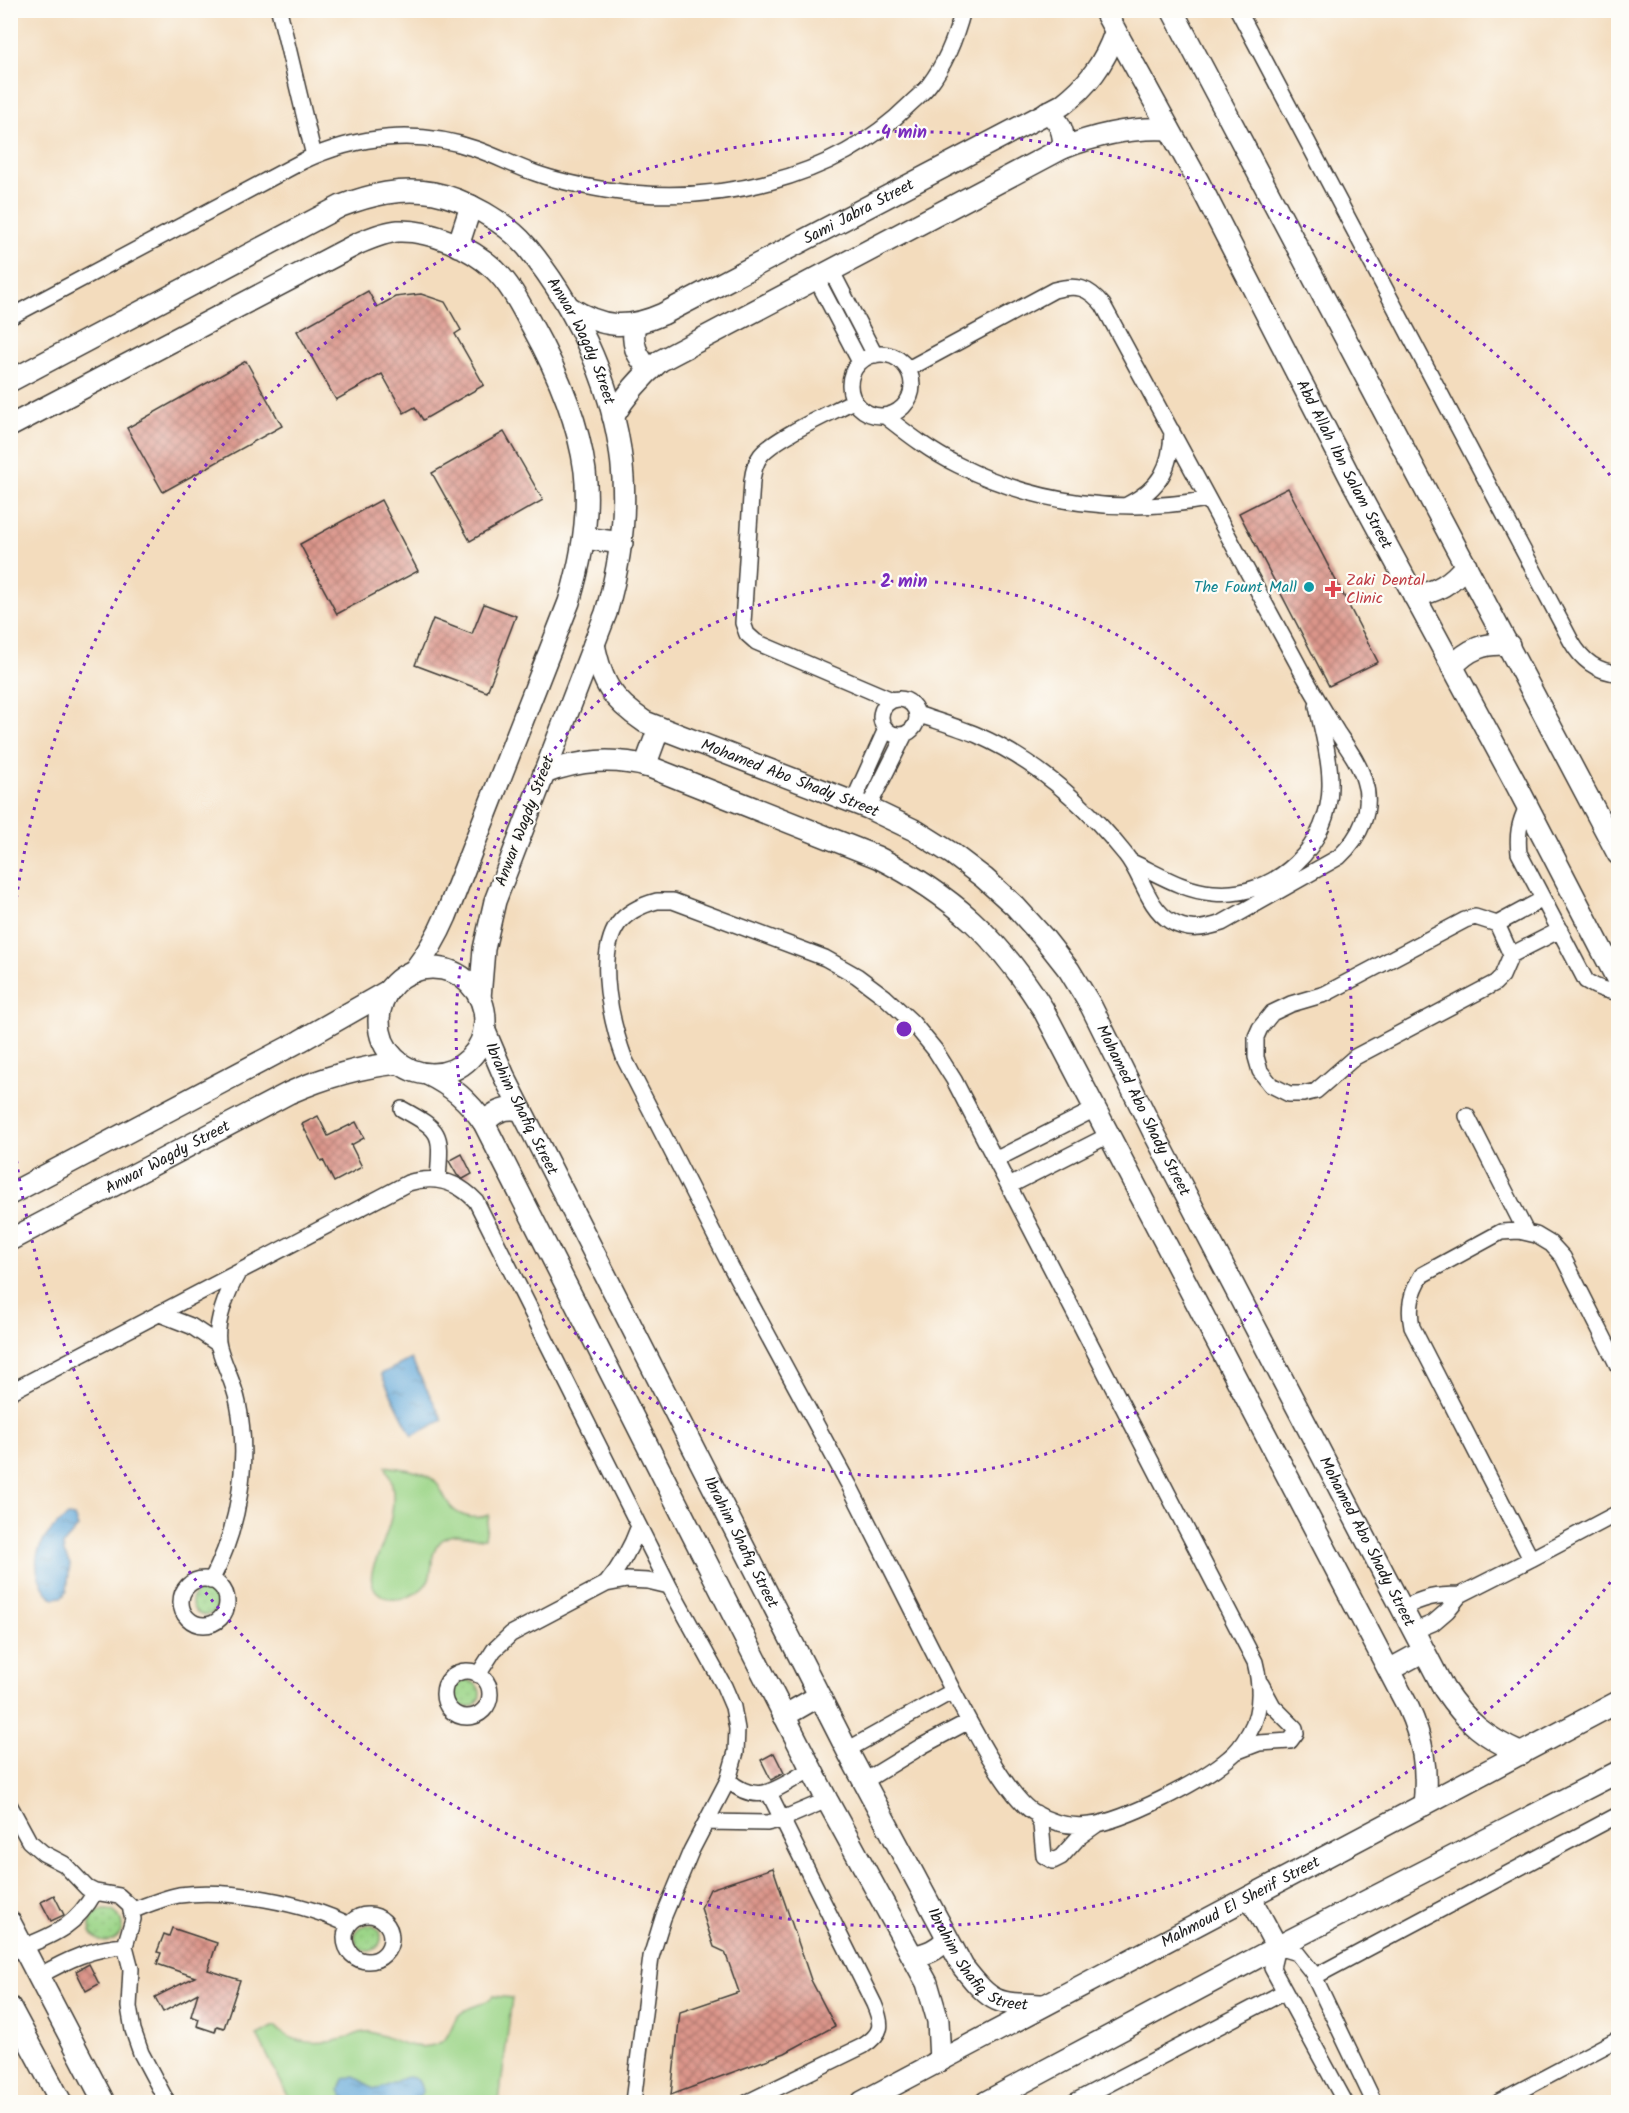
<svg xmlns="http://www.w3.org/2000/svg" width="1629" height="2113" viewBox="0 0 1629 2113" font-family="Kalam,sans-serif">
<defs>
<pattern id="garden-dots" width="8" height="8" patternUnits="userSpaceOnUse" patternTransform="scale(1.5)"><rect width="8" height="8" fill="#9cd588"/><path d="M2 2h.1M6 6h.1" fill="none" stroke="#86b675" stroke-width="1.8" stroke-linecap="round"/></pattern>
<pattern id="water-ripples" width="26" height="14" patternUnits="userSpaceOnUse" patternTransform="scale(1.5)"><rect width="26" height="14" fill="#62a7d8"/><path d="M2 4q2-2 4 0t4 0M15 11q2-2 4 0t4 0" fill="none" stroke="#5087ae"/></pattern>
<pattern id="building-cross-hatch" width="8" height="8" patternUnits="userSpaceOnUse" patternTransform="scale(1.5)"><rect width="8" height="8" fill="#db958a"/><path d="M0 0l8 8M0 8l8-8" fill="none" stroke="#b17970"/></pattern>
</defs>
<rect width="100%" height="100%" fill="#fdfcf7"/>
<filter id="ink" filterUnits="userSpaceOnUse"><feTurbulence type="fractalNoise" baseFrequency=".0167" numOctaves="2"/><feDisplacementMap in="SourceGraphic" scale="12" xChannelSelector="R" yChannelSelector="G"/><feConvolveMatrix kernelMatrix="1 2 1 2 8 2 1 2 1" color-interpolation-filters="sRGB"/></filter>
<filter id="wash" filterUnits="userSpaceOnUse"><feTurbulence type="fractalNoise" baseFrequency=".008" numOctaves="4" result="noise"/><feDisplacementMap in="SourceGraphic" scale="24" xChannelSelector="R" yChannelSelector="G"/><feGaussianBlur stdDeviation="1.35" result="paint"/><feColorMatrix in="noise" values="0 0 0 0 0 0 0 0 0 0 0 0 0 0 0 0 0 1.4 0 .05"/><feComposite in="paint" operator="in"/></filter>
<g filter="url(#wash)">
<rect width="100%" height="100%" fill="#f3dcbd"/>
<path fill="#9cd588" stroke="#5c7852" stroke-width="1.5" d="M386 1466C399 1469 416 1469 428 1476 448 1487 441 1512 470 1517 477 1518 482 1518 489 1515L485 1538C469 1540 456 1528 441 1541 423 1559 443 1580 412 1595 406 1598 398 1600 390 1599 383 1597 376 1593 373 1586 368 1575 376 1561 380 1551 389 1528 396 1508 392 1484 391 1478 387 1472 386 1466Z
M493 1996 512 1998 499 2102H291L257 2035 275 2026C291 2045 320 2045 343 2039 352 2037 361 2030 370 2032 392 2037 412 2053 437 2044 451 2039 450 2025 458 2016 468 2004 484 2007 493 1996Z"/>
<path fill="url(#garden-dots)" stroke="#5c7852" stroke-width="1.5" d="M192 1602a13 13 0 1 1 26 0a13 13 0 1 1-26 0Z
M454 1694a13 13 0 1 1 26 0a13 13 0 1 1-26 0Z
M90 1926a16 16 0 1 1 32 0a16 16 0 1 1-32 0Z
M355 1938a13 13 0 1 1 26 0a13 13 0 1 1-26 0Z"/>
<path fill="url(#water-ripples)" stroke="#3f627a" stroke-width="1.5" d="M411 1359 443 1420 412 1436 381 1374Z
M68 1516 74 1517 78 1527 63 1545 64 1553 70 1564 67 1591 62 1597 54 1598C47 1595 43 1588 40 1580 29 1554 46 1531 68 1516Z
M354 2076C362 2079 366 2087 375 2089 389 2091 417 2058 422 2092L419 2098C402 2107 362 2104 344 2098L340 2090 344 2079Z"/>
<g id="blocks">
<path fill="url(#building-cross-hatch)" d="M368 291 377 307 395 297 421 294 445 302 461 330 455 334 484 385 423 420 415 407 404 413 382 374 336 400 297 331Z
M246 361 282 426 163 492 127 428Z
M504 432 543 500 470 541 432 473Z
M1288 488 1378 662 1329 686 1239 513Z
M381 500 418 571 337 614 300 544Z
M484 604 516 616 487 692 415 665 433 619 472 634Z
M318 1116 328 1136 356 1122 364 1138 351 1145 362 1167 334 1182 323 1160 321 1161 302 1124Z
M462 1154 472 1174 463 1179 457 1175 449 1161Z
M774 1753 784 1773 771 1780 761 1760Z
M773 1868 811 1980 835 2026 785 2053 671 2095 680 2012 739 1992 725 1952 714 1947 701 1908 710 1889Z
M54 1895 64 1915 51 1921 41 1902Z
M172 1928 217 1943 208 1970 240 1980 224 2028 217 2026 215 2032 197 2026 199 2019 191 2016 198 1993 163 2012 155 1997 195 1977 157 1964 161 1953 157 1952 164 1934 169 1936Z
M89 1964 99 1984 86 1991 76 1971Z"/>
</g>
</g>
<g filter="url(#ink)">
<use href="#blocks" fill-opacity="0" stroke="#3c3934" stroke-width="1.5"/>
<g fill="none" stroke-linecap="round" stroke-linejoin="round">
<g stroke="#3c3934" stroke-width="18">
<path id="street" d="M279 10 314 156
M1238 10 1571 641C1581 659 1597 672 1618 673
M831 270 875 355
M816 278 860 362
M10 317 303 161C358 135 418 129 476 149 496 156 515 166 535 173 557 181 582 186 606 190 712 206 832 182 910 104 916 98 924 92 929 85 946 63 956 37 963 10
M850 385a31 31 0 1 1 62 0a31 31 0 1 1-62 0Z
M908 369 1054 290C1077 284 1088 287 1103 305 1168 423 1232 542 1296 661 1309 686 1323 709 1337 732 1347 747 1359 763 1364 780 1374 810 1360 837 1339 857L1222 923C1204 929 1188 932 1170 921 1147 907 1142 874 1125 854 1085 804 1036 761 977 735 958 727 937 721 917 714
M853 401C831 413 776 437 761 455 755 463 753 472 752 481L743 623 747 634 756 642 892 700
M885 416C908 434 931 452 958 465 1035 504 1123 515 1208 499
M1127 505C1161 488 1171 467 1172 431
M881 717a18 18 0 1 1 36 0a18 18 0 1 1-36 0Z
M853 802 886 729
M1527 807C1519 823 1517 835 1519 853L1586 981C1597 988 1606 992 1618 992
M868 808 905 734
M1132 862C1158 874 1184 891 1213 893 1276 899 1332 845 1330 782 1330 757 1322 730 1317 706
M657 901H673L825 958 857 976 885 997 912 1022 935 1050 954 1080 1255 1662C1261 1686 1262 1711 1249 1733 1244 1742 1237 1752 1229 1758 1202 1781 1125 1821 1090 1825 1070 1828 1050 1822 1033 1812 1007 1796 968 1720 953 1691L849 1485 731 1267 625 1060C612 1025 595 957 618 924 628 911 642 905 657 901Z
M1475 917 1497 924 1511 955 1502 976 1495 983 1355 1057 1316 1091 1303 1094H1289L1271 1085 1260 1071 1256 1057V1037L1260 1028 1272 1013 1291 1004 1325 994 1465 920Z
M1497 924 1543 899
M1511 955 1560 930
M402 1109C444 1132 441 1133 438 1180
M1467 1116 1526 1232
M995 1160 1095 1109
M1009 1186 1109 1135
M160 1314 191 1326 218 1344
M1618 1366 1563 1257 1551 1244 1536 1235 1519 1231 1501 1232 1422 1275C1411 1293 1408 1307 1412 1327L1531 1559 1618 1513
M10 1392 408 1183C435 1175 457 1181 476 1201L669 1586 724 1686 733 1707 737 1729 736 1752 728 1780 691 1851 663 1918 651 1957 633 2102
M181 1602a23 23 0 1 1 46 0a23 23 0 1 1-46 0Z
M211 1581C239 1528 250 1462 238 1403 234 1383 224 1366 219 1347 213 1325 228 1291 238 1273
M606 1584C621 1566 631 1548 639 1526
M1402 1609C1423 1597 1436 1595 1460 1595
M1414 1631 1433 1623 1447 1611 1460 1595 1531 1559
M444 1694a23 23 0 1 1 46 0a23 23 0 1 1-46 0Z
M478 1675 494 1650 511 1634 606 1584 627 1580 648 1581 669 1586
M847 1750 953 1691
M1238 1751 1259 1743 1290 1741 1296 1733 1295 1728 1273 1706 1261 1684
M728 1780C760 1809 780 1785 812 1769
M863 1782 922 1746 969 1721
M10 1806 29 1841 43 1853 64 1864 87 1888 95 1892 119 1896 130 1906 133 1919 125 1946 131 1969 129 2007 133 2030 141 2053 167 2102
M1036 1813 1041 1825 1044 1856 1053 1861 1061 1857 1079 1837 1096 1825
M708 1822 767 1823 780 1820 827 1800
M131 1911C147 1905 163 1898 179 1895 227 1888 306 1903 349 1925
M345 1938a23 23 0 1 1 46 0a23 23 0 1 1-46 0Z
M23 1947C57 1934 77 1924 95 1892
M39 1976C67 1960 92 1948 125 1946
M1314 1977 1618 1815
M748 2102 863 2046C883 2033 883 2025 874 2004L769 1793
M1074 2102 1284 1992
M1345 2102 1272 1968 1277 1947 1297 1953 1312 1972 1374 2102
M1499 2102 1618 2039"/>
</g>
<g stroke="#3c3934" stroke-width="24">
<g id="secondary">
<path id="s1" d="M1104 10 1198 181 1351 479 1517 786 1618 981"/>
<path d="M1172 10 1618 854"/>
<path d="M1047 112C1060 121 1065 133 1063 148"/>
<path d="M458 246 471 206"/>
<path id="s2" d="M569 307C602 328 627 330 663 314L1062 105C1088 85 1104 64 1115 33"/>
<path d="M635 324C631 343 636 356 650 370"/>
<path id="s3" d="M10 381 341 206C370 195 401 187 434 193 465 199 506 222 527 247 579 311 618 395 623 478 626 524 619 568 606 613L495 901 484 949 480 998"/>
<path d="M613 417C626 394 640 378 660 361L1063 148C1098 134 1131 127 1169 129"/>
<path d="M10 426 359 243C371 238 385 232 398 231 431 230 470 247 494 269 511 285 521 306 532 326 557 371 578 419 585 471 590 516 582 559 569 602L446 916C437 937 427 954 413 972"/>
<path d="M584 538 622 543"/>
<path d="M1414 596C1437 592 1452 583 1466 565"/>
<path id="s4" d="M594 644C602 684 612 700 645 722L868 808 916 831 951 853 984 878 1015 906 1043 937 1069 970 1091 1006 1154 1133 1444 1689C1466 1722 1486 1738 1522 1754"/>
<path d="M1452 667C1468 649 1485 642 1509 645"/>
<path d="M645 766 659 728"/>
<path d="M544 773C580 760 613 757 650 767L877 857C952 895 998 937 1043 1009L1408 1707C1423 1740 1428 1769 1424 1805"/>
<circle cx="432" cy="1021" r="53"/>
<path id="s5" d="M484 1029 504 1076 847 1750 963 1967C993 2005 997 2004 1044 2005"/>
<path d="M427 1074C452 1086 469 1101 484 1123L827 1800 927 1983 938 2021 940 2061"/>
<path d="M484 1123C495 1111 505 1107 521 1110"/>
<path d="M10 1194 300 1041 388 991"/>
<path id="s6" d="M10 1240 289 1093C325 1077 359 1067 398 1063"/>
<path d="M1389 1670 1424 1651"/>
<path d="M784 1716 819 1696"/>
<path d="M1250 1897 1277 1947"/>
<path d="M10 1922 104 2102"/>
<path d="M913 1956C927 1954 937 1950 947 1939"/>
<path d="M10 2007 61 2102"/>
<path id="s7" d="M862 2102 1618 1702"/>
<path d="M986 2102 1277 1947 1618 1772"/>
</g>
</g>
<use href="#street" stroke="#fff" stroke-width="15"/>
<use href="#secondary" stroke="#fff" stroke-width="21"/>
</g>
</g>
<g fill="none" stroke="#7b2cbf" stroke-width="3" stroke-dasharray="3 6">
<circle cx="904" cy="1029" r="448"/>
<path d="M1616 1575A897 897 0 0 1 11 1115M11 943A897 897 0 0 1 1616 483"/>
</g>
<circle fill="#0f9aa8" stroke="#fdfcf7" stroke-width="2" cx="1309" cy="587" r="6"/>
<path fill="#e0444e" stroke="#fdfcf7" stroke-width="2" d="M1330 580h6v6h6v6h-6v6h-6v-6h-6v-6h6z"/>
<g text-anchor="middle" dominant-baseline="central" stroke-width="4.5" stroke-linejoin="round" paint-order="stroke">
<g font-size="16" fill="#1c1c1c" stroke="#fdfcf7">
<text stroke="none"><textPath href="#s2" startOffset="320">Sami Jabra Street</textPath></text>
<text stroke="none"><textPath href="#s3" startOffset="688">Anwar Wagdy Street</textPath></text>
<text stroke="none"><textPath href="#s1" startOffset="514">Abd Allah Ibn Salam Street</textPath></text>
<text stroke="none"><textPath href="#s4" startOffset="252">Mohamed Abo Shady Street</textPath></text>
<text transform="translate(525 821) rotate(-69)">Anwar Wagdy Street</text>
<text stroke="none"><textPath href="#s5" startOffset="88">Ibrahim Shafiq Street</textPath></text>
<text stroke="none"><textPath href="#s4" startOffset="756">Mohamed Abo Shady Street</textPath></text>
<text stroke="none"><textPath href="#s6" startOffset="178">Anwar Wagdy Street</textPath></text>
<text stroke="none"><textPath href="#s4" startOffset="1242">Mohamed Abo Shady Street</textPath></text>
<text stroke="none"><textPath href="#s5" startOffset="574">Ibrahim Shafiq Street</textPath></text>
<text stroke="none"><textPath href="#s7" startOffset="428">Mahmoud El Sherif Street</textPath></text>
<text stroke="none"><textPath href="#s5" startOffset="1060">Ibrahim Shafiq Street</textPath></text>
</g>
<g font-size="16" fill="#be3a42" stroke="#fdfcf7" text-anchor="start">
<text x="1346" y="580">Zaki Dental<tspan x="1346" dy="18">Clinic</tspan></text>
</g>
<g font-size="16" fill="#0d838f" stroke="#fdfcf7" text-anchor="end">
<text x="1297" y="587">The Fount Mall</text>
</g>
</g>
<circle cx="904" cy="1029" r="9" fill="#7b2cbf" stroke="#fdfcf7" stroke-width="3"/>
<g font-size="18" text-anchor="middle" font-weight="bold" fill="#7b2cbf" stroke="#fdfcf7" stroke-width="4.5" stroke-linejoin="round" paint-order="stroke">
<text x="904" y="138">4 min</text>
<text x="904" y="587">2 min</text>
</g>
<rect width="1629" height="2113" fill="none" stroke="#fdfcf7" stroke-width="36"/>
</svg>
